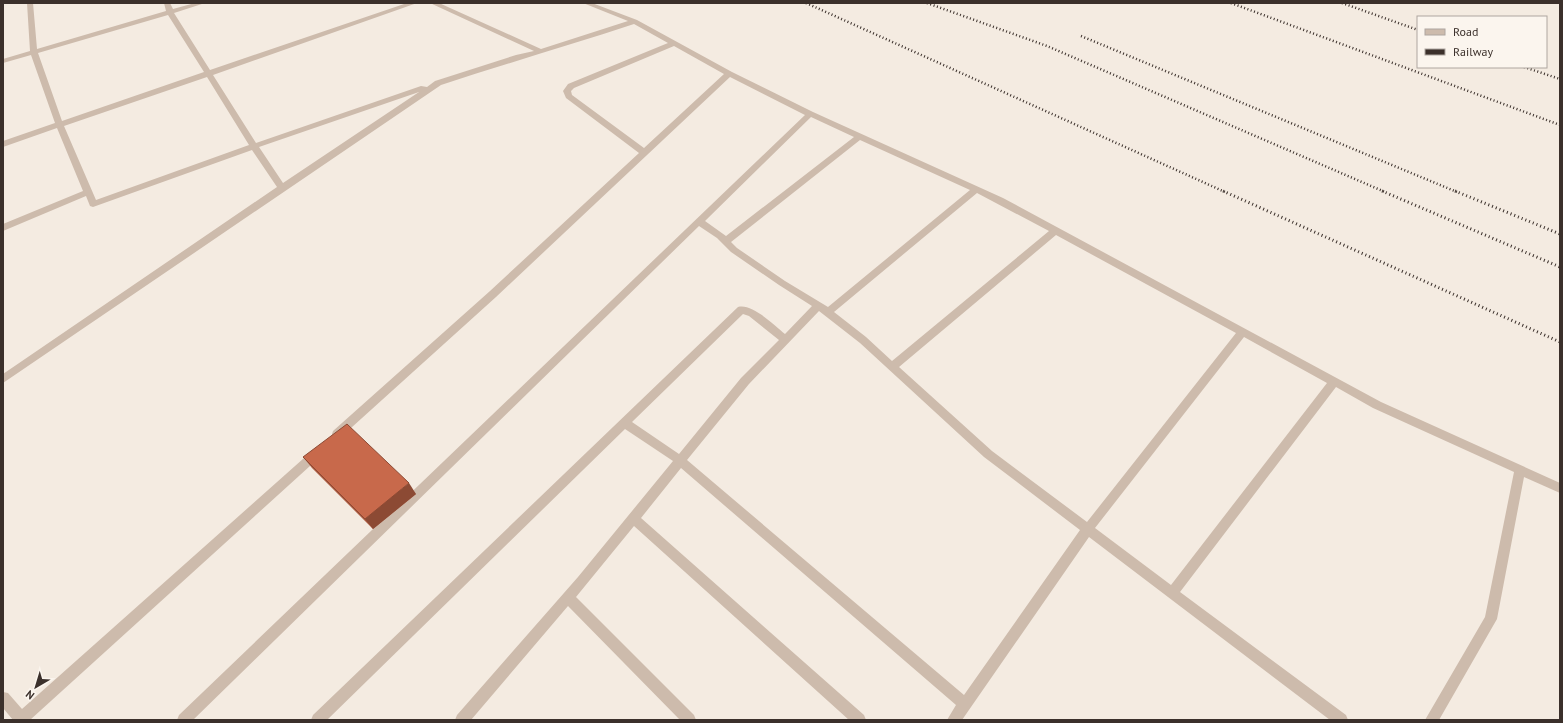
<svg xmlns="http://www.w3.org/2000/svg" width="1563" height="723" viewBox="0 0 1563 723" font-family="'PT Sans',sans-serif">
<rect width="100%" height="100%" fill="#f4ebe1"/>
<g fill="none" stroke-linecap="round" stroke-linejoin="round">
<path fill="#cdbbac" fill-rule="evenodd" d="M27 3H33L37 49 166 11 164 3H170L173 9 195 3H205L174 13 210 70 407 3H417L213 75 256 143 421 86 427 87 435 81 516 55 534 51 430 3H439L541 49 628 21 583 3H592L637 20 732 72 813 112 1003 198 1381 402 1560 483V493L1524 477 1497 619 1439 720H1425L1485 617 1514 472 1373 408 1336 387 1180 592 1346 715 1348 720H1330L1089 537 962 720H947L956 705 681 468 641 518 864 715 866 720H849L634 526 576 597 694 715 696 720H680L568 606 471 720H455L457 715 578 577 673 461 625 429 327 720H311L313 715 738 307C752 303 774 325 785 334L812 306 779 285 731 252 717 238 699 226 193 720H177L179 715 805 115 730 77 496 297 341 437 337 439 333 437 332 434 333 431 490 291 639 153 566 98 563 91 568 84 668 43 634 24C570 45 505 64 441 85L3 383V374L277 187 252 150 93 207 90 206 86 196 3 231V224L83 191 57 128 3 147V141L55 123 31 55 3 63V59L30 51ZM168 15 204 72 62 121 38 53ZM674 46 724 74 644 148 572 95 571 91 574 88ZM207 77 249 145 96 200 64 126ZM419 92 283 183 259 147ZM811 117 854 137 726 236 705 221ZM860 140 970 190 828 307 785 281 737 248 731 242ZM977 193 1049 231 892 361 866 337 834 312ZM1056 235 1236 333 1087 522 992 451 899 367ZM819 311 860 343 984 457 1080 530 964 695 687 460 749 384ZM743 314 749 316 779 340 741 378 679 454 632 422ZM1244 337 1327 383 1171 585 1095 528Z
M317 448 321 450 322 453 321 456 30 720H13L3 708V692L8 693 22 709 313 450Z"/>
<path stroke="#3b302b" stroke-width="2.5" stroke-dasharray="1 2.5" stroke-linecap="butt" d="M806 3 1225 192
M927 3 1047 46 1385 192
M1231 3 1560 125
M1342 3 1418 30
M1081 36 1457 192
M1524 67 1560 79"/>
<path stroke="#3b302b" stroke-width="3" stroke-dasharray="1 3" stroke-linecap="butt" d="M1223 191 1560 342
M1382 191 1560 267
M1455 191 1560 234"/>
</g>
<path fill="#ac5a40" d="M303 457 416 494 373 529 312 468Z"/>
<path fill="#8c4a34" d="M409 483 416 494 373 529 365 519Z"/>
<path fill="#c8694b" stroke="#8c4a34" d="M347 424 409 483 365 519 303 457Z"/>
<rect width="1563" height="723" fill="none" stroke="#3b302b" stroke-width="8"/>
<rect x="1417" y="16" width="130" height="52" fill="#fbf5ee" stroke="#aea6a0"/>
<rect x="1425" y="29" width="20" height="6" fill="#cdbbac" stroke="#aea6a0"/>
<text x="1453" y="36" font-size="12" fill="#3b302b">Road</text>
<rect x="1425" y="49" width="20" height="6" fill="#3b302b" stroke="#aea6a0"/>
<text x="1453" y="56" font-size="12" fill="#3b302b">Railway</text>
<g transform="translate(36 687) rotate(218)" stroke="#fbf5ee" stroke-width="3" paint-order="stroke">
<path d="M0-3L7 15L0 10L-7 15Z" fill="#3b302b"/>
<text y="-6" font-size="11" font-weight="bold" text-anchor="middle" fill="#3b302b">N</text>
</g>
</svg>
